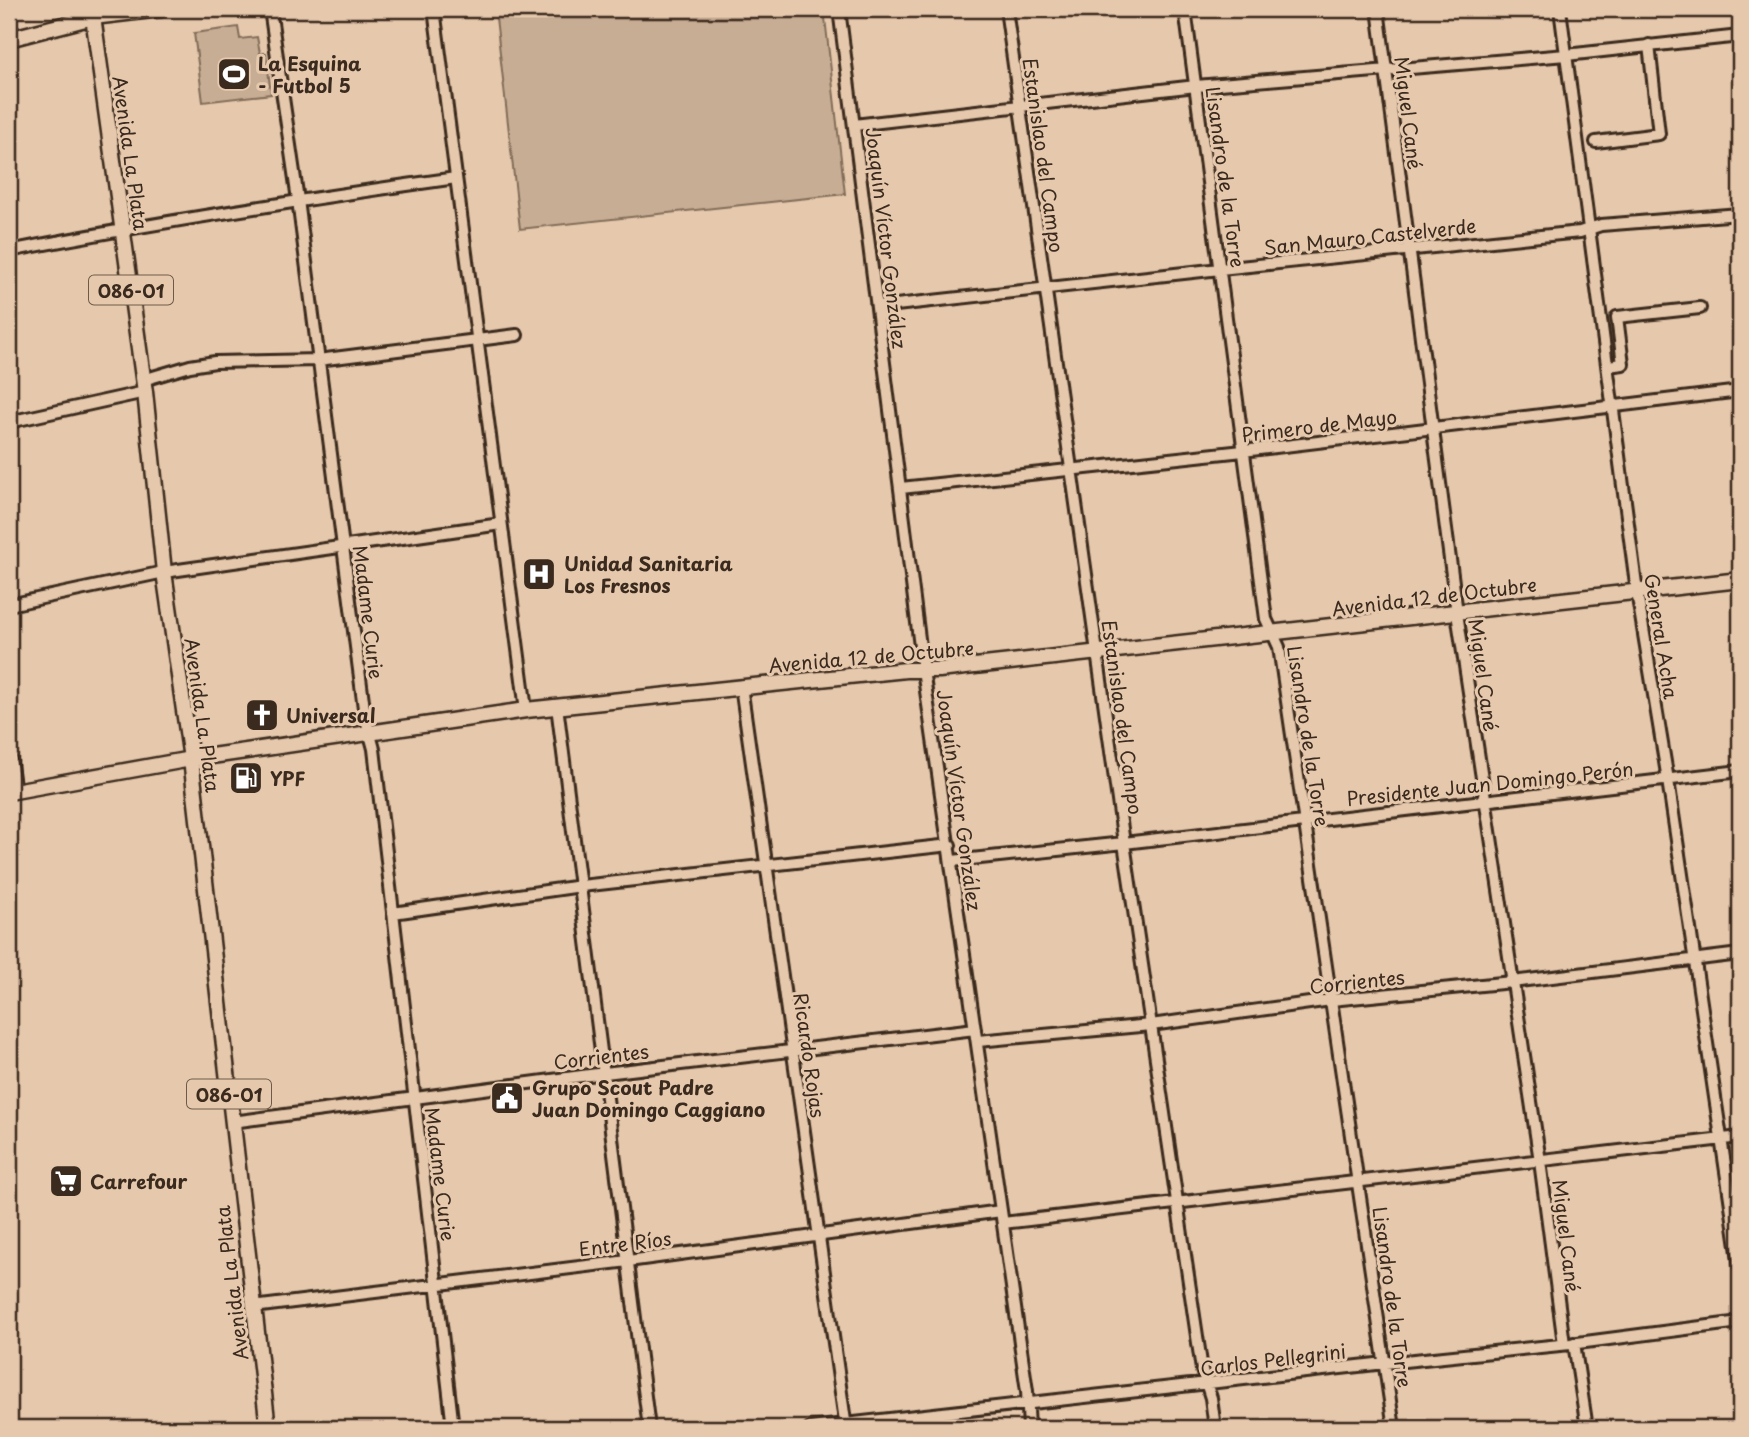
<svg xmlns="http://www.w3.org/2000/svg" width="1749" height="1437" viewBox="0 0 1749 1437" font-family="'Playpen Sans',sans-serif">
<rect width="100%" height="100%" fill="#e6c9ad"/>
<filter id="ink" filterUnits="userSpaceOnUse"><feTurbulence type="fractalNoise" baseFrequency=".0143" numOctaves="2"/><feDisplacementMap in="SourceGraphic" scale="14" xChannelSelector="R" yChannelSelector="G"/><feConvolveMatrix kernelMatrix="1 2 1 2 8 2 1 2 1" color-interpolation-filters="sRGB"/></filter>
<g filter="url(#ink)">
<path fill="#c7ad93" stroke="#816c58" stroke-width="2" d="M495 9H824L845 194 520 229Z
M238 27 240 39 257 37 260 53H266L271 94 203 102 194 33Z"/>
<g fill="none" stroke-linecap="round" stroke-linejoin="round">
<g stroke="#3b2a1e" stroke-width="16">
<path id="minor" d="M270 9 298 200 365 716 374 749 453 1428
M434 9 526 710
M839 9 923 670 1027 1391 1029 1428
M1006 9 1124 843 1202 1370 1211 1398 1215 1428
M1185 9 1266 619 1279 647 1394 1428
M1378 9 1457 613 1540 1161 1564 1344
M1560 9 1637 592 1668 780 1740 1266
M854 125 1196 86 1566 55 1740 36
M1596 142 1659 134 1649 45
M9 251C157 222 306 199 456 178
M878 307 1220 269 1580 232 1601 225 1740 214
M1608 366 1623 364 1617 317 1700 308
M143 380 190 366 215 362 318 360 517 335
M9 422 145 392
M901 488 1243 451 1740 391
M9 605 164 572 501 524
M741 686 846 1428
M557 706 649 1428
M9 752 15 791
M952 861 1124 843 1740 771
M393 913 581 886 950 845
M978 1041 1151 1025 1331 1000 1512 982 1740 954
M232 1122 605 1073 975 1029
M1003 1223 1740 1137
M253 1307 628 1261 1001 1211
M1574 1343 1587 1428
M810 1428 1385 1363 1570 1344 1740 1322"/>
</g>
<g stroke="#3b2a1e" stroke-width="19">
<path id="major" d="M92 9 145 392 164 572 191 759 268 1428
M9 39 93 17 161 9
M9 792 191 759 526 710 906 670H939L1740 580"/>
</g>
<use href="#minor" stroke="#e6c9ad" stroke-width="10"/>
<use href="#major" stroke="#e6c9ad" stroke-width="14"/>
</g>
</g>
<defs>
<g id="stadium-square" transform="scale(1.75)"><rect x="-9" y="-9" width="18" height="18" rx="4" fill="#3b2a1e" stroke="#e6c9ad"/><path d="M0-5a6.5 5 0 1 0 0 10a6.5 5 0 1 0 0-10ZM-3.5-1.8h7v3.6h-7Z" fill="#fff"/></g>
<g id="hospital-square" transform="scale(1.75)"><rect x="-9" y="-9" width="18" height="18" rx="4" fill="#3b2a1e" stroke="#e6c9ad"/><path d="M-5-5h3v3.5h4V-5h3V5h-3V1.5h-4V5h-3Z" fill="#fff"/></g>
<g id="church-square" transform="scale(1.75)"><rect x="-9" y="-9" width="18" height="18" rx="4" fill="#3b2a1e" stroke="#e6c9ad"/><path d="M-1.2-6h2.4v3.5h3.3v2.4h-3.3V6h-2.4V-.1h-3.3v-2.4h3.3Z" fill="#fff"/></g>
<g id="fuel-square" transform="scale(1.75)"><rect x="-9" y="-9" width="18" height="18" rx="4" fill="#3b2a1e" stroke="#e6c9ad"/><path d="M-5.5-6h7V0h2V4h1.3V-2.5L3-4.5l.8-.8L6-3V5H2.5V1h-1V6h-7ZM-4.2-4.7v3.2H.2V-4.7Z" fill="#fff"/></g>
<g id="civic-square" transform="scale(1.75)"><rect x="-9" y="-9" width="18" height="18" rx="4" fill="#3b2a1e" stroke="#e6c9ad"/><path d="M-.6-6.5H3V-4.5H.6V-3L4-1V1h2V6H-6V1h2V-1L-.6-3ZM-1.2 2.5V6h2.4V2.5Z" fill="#fff"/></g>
<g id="supermarket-square" transform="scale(1.75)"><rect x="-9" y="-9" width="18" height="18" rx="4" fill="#3b2a1e" stroke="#e6c9ad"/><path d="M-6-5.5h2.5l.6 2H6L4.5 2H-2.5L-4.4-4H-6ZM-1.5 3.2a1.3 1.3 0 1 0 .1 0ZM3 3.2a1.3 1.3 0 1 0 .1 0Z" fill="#fff"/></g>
</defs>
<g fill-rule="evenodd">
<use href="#stadium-square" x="234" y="74"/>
<use href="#hospital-square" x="539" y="574"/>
<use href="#church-square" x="262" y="715"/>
<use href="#fuel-square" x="246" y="778"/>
<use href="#civic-square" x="507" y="1098"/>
<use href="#supermarket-square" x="66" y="1181"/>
</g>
<g text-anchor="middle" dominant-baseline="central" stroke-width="6" stroke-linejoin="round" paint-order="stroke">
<g fill="#e6c9ad" stroke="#6e5a49" stroke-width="2">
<rect x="89" y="275.5" width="84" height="29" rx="5"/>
<rect x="187" y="1079.5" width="84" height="29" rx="5"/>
</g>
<g font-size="18" font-weight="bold" fill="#3b2a1e">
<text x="131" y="290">086-01</text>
<text x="229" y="1094">086-01</text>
</g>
<g font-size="19" font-weight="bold" fill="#3b2a1e" stroke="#e6c9ad" text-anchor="start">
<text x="258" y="63">La Esquina<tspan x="258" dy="22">- Futbol 5</tspan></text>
<text x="564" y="563">Unidad Sanitaria<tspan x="564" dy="22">Los Fresnos</tspan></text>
<text x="286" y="715">Universal</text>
<text x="270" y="778">YPF</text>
<text x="532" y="1087">Grupo Scout Padre<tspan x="532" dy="22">Juan Domingo Caggiano</tspan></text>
<text x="90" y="1181">Carrefour</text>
</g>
<g font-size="19" fill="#3b2a1e" stroke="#e6c9ad">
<text transform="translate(1409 113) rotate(83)">Miguel Cané</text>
<text transform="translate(131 153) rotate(82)">Avenida La Plata</text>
<text transform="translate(1044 155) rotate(82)">Estanislao del Campo</text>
<text transform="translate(1226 177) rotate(82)">Lisandro de la Torre</text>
<text transform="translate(1370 236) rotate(-6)">San Mauro Castelverde</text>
<text transform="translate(887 238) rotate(83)">Joaquín Víctor González</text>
<text transform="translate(1319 425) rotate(-7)">Primero de Mayo</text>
<text transform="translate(1434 596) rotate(-7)">Avenida 12 de Octubre</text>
<text transform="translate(369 612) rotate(83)">Madame Curie</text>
<text transform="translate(1662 636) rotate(81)">General Acha</text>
<text transform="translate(871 656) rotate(-5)">Avenida 12 de Octubre</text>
<text transform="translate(1484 675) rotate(82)">Miguel Cané</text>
<text transform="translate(203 715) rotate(82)">Avenida La Plata</text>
<text transform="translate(1123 717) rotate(82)">Estanislao del Campo</text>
<text transform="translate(1309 736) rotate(81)">Lisandro de la Torre</text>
<text transform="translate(1490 783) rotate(-6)">Presidente Juan Domingo Perón</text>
<text transform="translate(960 800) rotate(82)">Joaquín Víctor González</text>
<text transform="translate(1357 981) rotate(-6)">Corrientes</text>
<text transform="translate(810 1055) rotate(82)">Ricardo Rojas</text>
<text transform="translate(601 1056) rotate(-7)">Corrientes</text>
<text transform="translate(441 1174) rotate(83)">Madame Curie</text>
<text transform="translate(1567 1236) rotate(83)">Miguel Cané</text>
<text transform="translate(625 1243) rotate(-7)">Entre Ríos</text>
<text transform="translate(231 1283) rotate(-97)">Avenida La Plata</text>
<text transform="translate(1393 1297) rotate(82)">Lisandro de la Torre</text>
<text transform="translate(1273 1359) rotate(-7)">Carlos Pellegrini</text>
</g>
</g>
<rect width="1749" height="1437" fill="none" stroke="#e6c9ad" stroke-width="35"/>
<rect x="18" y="18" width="1714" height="1402" fill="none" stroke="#3b2a1e" stroke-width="2.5" filter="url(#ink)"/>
</svg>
